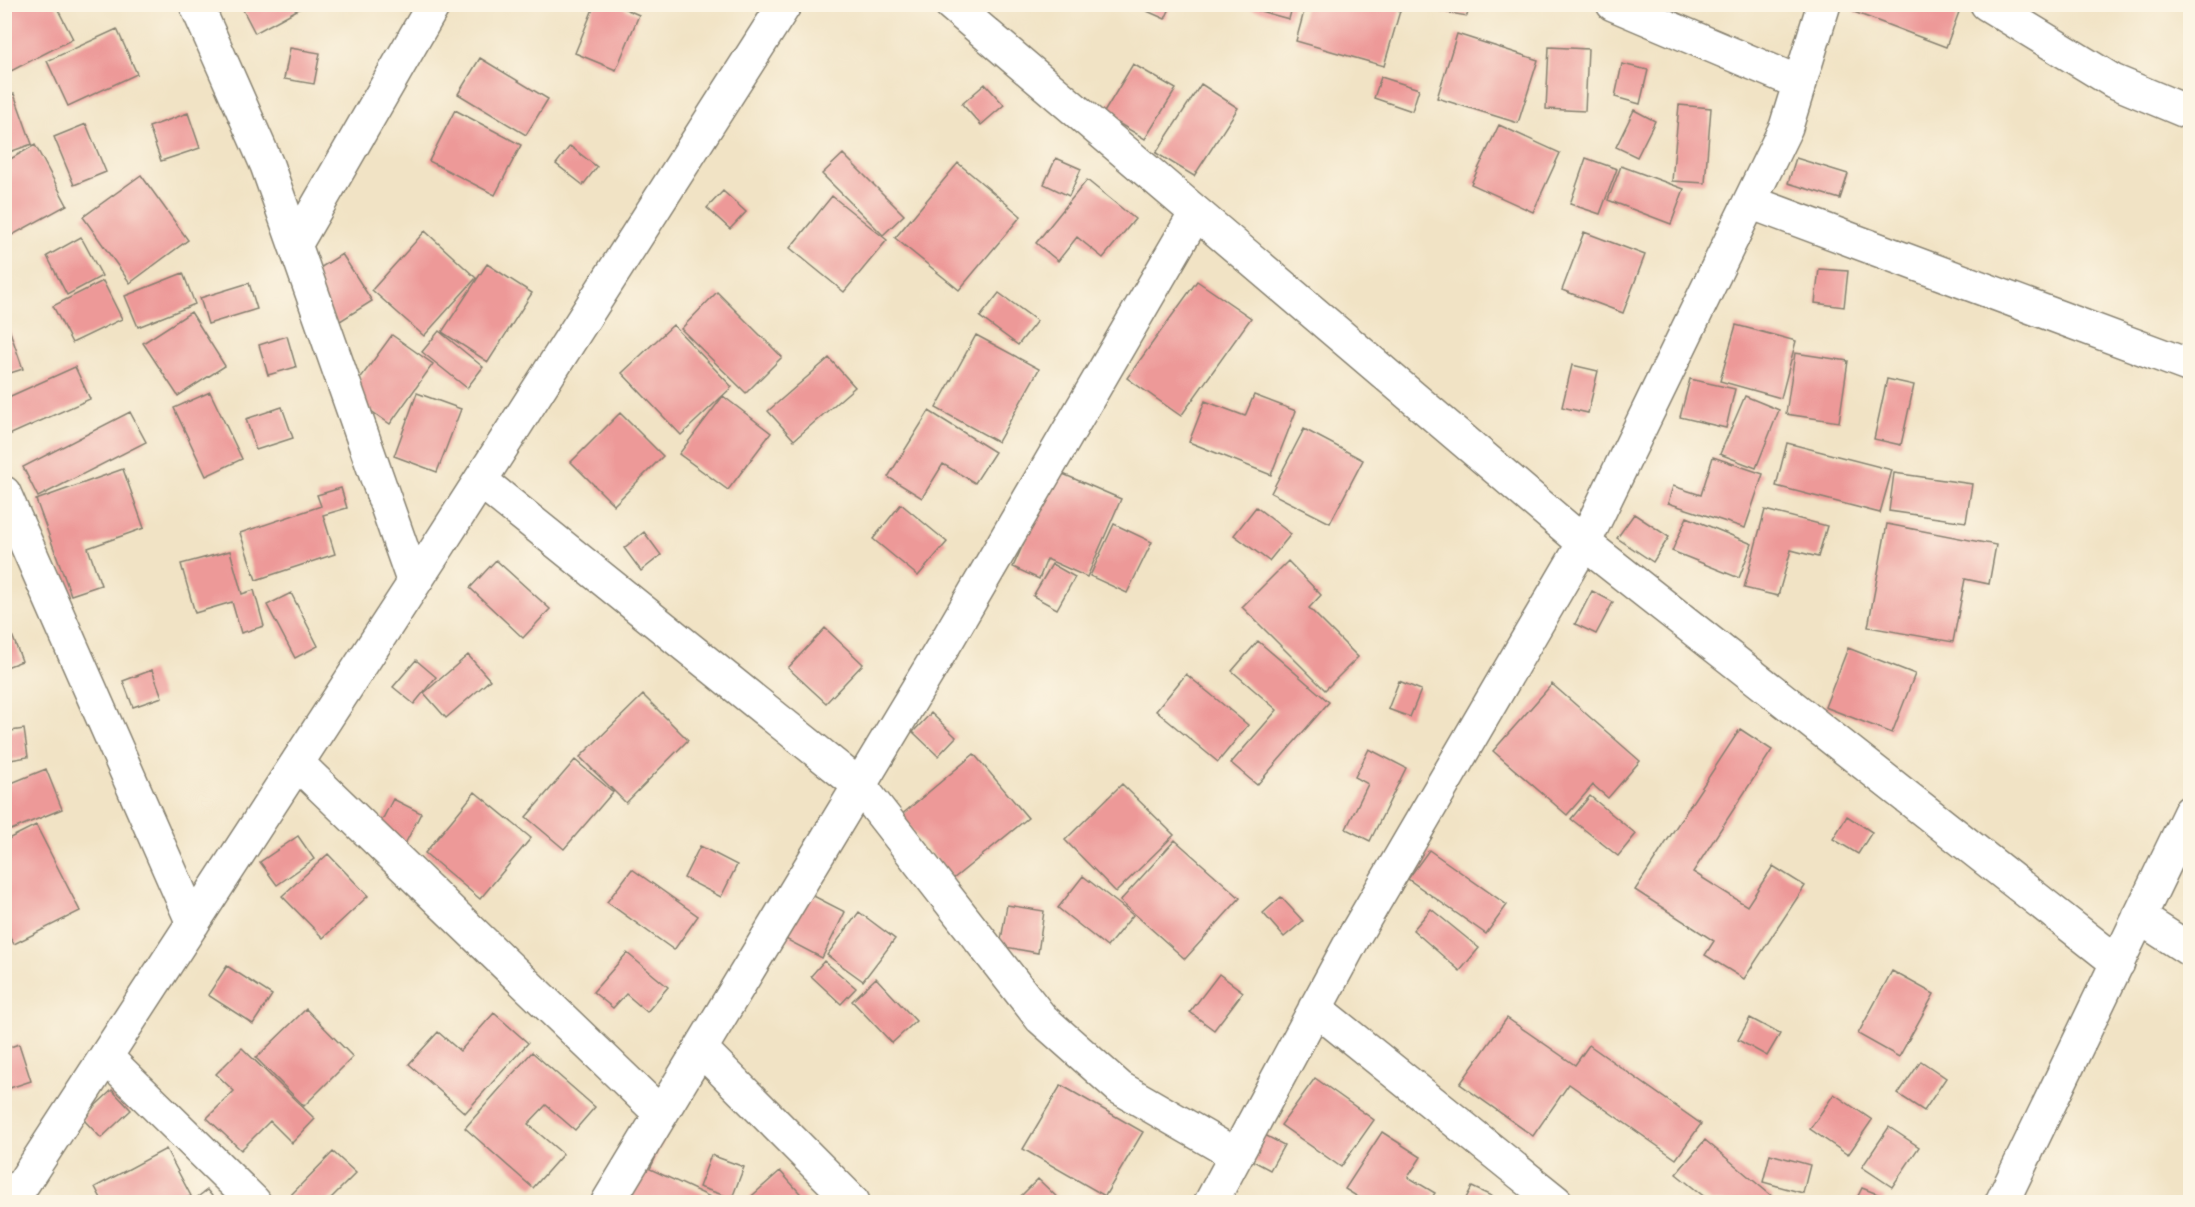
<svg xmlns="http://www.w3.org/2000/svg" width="2195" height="1207" viewBox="0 0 2195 1207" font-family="'Comic Neue',sans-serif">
<rect width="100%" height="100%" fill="#fcf5e5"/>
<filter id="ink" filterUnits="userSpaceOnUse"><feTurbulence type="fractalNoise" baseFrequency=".0167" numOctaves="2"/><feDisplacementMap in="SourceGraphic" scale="12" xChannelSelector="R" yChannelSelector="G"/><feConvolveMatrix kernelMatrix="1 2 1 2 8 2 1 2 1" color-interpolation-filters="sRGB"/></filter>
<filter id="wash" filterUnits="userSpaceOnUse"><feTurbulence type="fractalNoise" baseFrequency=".008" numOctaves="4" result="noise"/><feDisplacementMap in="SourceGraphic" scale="24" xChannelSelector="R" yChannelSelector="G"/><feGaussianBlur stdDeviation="1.35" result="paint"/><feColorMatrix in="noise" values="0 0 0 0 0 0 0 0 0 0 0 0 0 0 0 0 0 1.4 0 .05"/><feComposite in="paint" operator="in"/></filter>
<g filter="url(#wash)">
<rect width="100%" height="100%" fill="#f1e3c5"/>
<g id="blocks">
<path fill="#ed9998" d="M4 4H55L73 39 11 71 4 58Z
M240 4H308L255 33Z
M595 4H614L639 15 616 70 575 53Z
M1139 4H1172L1165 19 1138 7Z
M1245 4H1293L1289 19 1245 7Z
M1306 4H1402L1384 66 1296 41Z
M1422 4H1470L1467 16 1422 8Z
M1857 4H1938L1959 12 1946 47 1854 12Z
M117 29 137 74 68 106 47 61Z
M1457 34 1538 60 1518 123 1437 98Z
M1549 47 1588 49 1585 111 1546 109Z
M290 48 320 53 314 84 284 79Z
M480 58 548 99 526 135 458 94Z
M1133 64 1176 89 1145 139 1103 114Z
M1622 64 1648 70 1640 104 1615 97Z
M1381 77 1419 89 1412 111 1374 98Z
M985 84 1004 105 981 125 962 104Z
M1201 84 1238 108 1194 176 1156 153Z
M14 94 32 144 4 154V97Z
M1679 105 1711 108 1705 183 1672 181Z
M455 110 521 145 495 195 429 161Z
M1634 110 1655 121 1637 157 1616 147Z
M188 113 200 148 161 161 149 127Z
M86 124 106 172 74 185 54 137Z
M1499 125 1560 153 1533 212 1471 184Z
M35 145 67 205 5 239V162Z
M570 146 597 167 583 185 556 164Z
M843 154 904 215 883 235 822 174Z
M1056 158 1081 169 1069 196 1044 184Z
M1586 158 1617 169 1600 214 1570 204Z
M1796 158 1848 174 1840 199 1788 183Z
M958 163 1021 216 959 290 895 238Z
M1621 166 1684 189 1671 224 1608 200Z
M141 175 188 240 130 283 83 217Z
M1087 180 1135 219 1103 258 1077 237 1058 261 1036 243Z
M723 191 746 212 730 229 707 208Z
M832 196 887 240 844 292 790 248Z
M425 231 476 278 424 336 372 290Z
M1584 232 1645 255 1623 313 1562 290Z
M81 237 102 276 67 295 47 256Z
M342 254 372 301 337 323 307 276Z
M487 264 532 293 488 362 442 332Z
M1819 269 1848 271 1844 307 1815 303Z
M183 273 195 304 138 327 125 296Z
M103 281 122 319 72 343 53 306Z
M1197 281 1251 318 1181 416 1127 378Z
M249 283 257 309 208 324 200 298Z
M717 292 782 357 746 393 681 329Z
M999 293 1037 321 1018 345 980 317Z
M191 312 225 366 178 396 143 343Z
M7 323 23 369 4 375V324Z
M673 325 732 387 681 435 622 373Z
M1736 325 1796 341 1781 398 1720 381Z
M439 331 483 367 467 388 422 352Z
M392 335 433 364 390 424 348 395Z
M976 335 1039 369 998 442 936 408Z
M287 336 296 367 268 375 259 345Z
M1795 353 1848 361 1839 422 1786 414Z
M829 358 855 387 794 440 768 411Z
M1572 365 1598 371 1588 413 1562 407Z
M75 367 90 399 9 435 4 425V399Z
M1690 379 1735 389 1726 428 1680 417Z
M1887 379 1914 385 1901 445 1874 439Z
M210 392 242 459 206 476 174 408Z
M417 393 461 409 437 472 394 456Z
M1254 395 1296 411 1271 475 1189 442 1205 401 1245 416Z
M723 396 771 433 728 490 679 454Z
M1745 396 1779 410 1756 468 1720 454Z
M282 407 293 438 256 450 246 419Z
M929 411 995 452 975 483 943 464 922 498 888 477Z
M130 412 146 442 38 497 23 467Z
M620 413 663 456 614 505 571 462Z
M1304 429 1363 460 1330 523 1271 493Z
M1787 443 1892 470 1880 513 1776 486Z
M1713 457 1763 474 1745 528 1668 503 1673 486 1701 495Z
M123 469 144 528 88 548 101 585 71 595 36 500Z
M1056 471 1121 499 1087 577 1047 559 1039 579 1013 567Z
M1894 473 1972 484 1966 522 1889 511Z
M341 488 347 508 323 515 335 554 256 580 240 533 321 506 317 495Z
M901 504 947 542 918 576 873 539Z
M1256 507 1291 534 1269 561 1234 535Z
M1765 510 1827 526 1818 557 1791 550 1778 596 1744 588Z
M1634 514 1669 537 1653 562 1617 538Z
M1687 517 1752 544 1739 578 1672 551Z
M1114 524 1152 542 1127 593 1090 576Z
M1887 524 1996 545 1989 584 1965 579 1953 642 1868 627Z
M644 532 661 555 641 571 624 548Z
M230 551 242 594 254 590 264 626 241 633 232 602 195 613 181 564Z
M496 560 550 609 523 638 470 588Z
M1288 561 1321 595 1309 608 1358 657 1325 690 1242 607Z
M1052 564 1075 577 1057 609 1033 596Z
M1592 591 1613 602 1596 634 1575 624Z
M291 593 318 646 295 658 267 605Z
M825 628 863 664 826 703 788 668Z
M12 635 22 661 4 668V638Z
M1258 641 1329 702 1257 785 1231 763 1277 710 1232 671Z
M1848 648 1915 674 1892 733 1825 707Z
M468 655 490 680 446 718 424 693Z
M416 660 436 677 414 704 393 687Z
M152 670 162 697 133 707 123 681Z
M1186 674 1248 725 1218 762 1156 711Z
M1399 681 1421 690 1410 717 1388 709Z
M1552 684 1640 761 1608 798 1593 785 1567 815 1493 751Z
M643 695 688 740 626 803 580 757Z
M931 713 956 737 938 756 913 732Z
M24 729 28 757 4 761V732Z
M1740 729 1772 750 1693 872 1747 906 1773 866 1805 886 1744 979 1705 955 1714 941 1635 890Z
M1369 749 1406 768 1370 841 1346 829 1368 784 1355 777Z
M974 754 1028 818 953 879 900 816Z
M575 760 613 792 564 849 526 817Z
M46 769 62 809 11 830 4 814V786Z
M1122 784 1174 835 1116 892 1065 840Z
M475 792 531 838 480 899 425 853Z
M1590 796 1636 834 1618 856 1571 819Z
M393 799 421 813 405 844 377 830Z
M1847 816 1872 832 1858 854 1833 839Z
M36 825 80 911 14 944 4 926V841Z
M298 836 314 859 277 885 260 862Z
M1175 840 1240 898 1185 959 1120 901Z
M700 846 737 865 721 897 684 878Z
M1429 850 1507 905 1486 934 1408 879Z
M328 854 368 896 323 938 282 896Z
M632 869 698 916 674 950 607 902Z
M1083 876 1133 915 1107 947 1058 908Z
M800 889 845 912 822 958 776 934Z
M1281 897 1303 921 1284 937 1263 913Z
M1007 905 1044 911 1038 953 1000 946Z
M1431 909 1479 948 1460 971 1413 930Z
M859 912 895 939 863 981 827 955Z
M627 953 668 987 647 1012 626 994 613 1008 593 992Z
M824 961 856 988 841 1004 811 976Z
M227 966 272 995 253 1024 208 995Z
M1892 971 1934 994 1899 1057 1858 1034Z
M1219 974 1243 992 1214 1030 1190 1012Z
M876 978 916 1021 892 1043 852 1001Z
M306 1009 353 1057 304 1106 256 1058Z
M494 1013 528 1043 465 1113 409 1064 438 1032 460 1051Z
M1507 1018 1575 1065 1589 1045 1701 1124 1676 1159 1569 1084 1533 1136 1460 1084Z
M1750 1018 1780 1034 1767 1056 1738 1040Z
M19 1044 31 1081 4 1090V1049Z
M242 1048 315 1119 292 1143 270 1121 241 1150 207 1118 234 1091 216 1074Z
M532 1052 595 1107 575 1130 546 1105 528 1124 563 1154 533 1188 465 1128Z
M1921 1061 1946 1078 1924 1111 1898 1094Z
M1315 1078 1374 1120 1341 1167 1281 1125Z
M1061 1085 1143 1132 1105 1196 1023 1149Z
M112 1090 131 1110 101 1138 82 1118Z
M1834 1094 1872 1120 1848 1155 1810 1129Z
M1889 1127 1919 1147 1892 1187 1862 1167Z
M668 1131 650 1169 721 1202H636L608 1190Z
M1257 1131 1284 1145 1270 1170 1244 1156Z
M1382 1132 1421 1157 1408 1177 1435 1193 1429 1202H1366L1345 1189Z
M1705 1140 1773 1197 1768 1202H1711L1676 1174Z
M166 1149 191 1196 179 1202H103L95 1187Z
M333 1152 356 1173 327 1202H288L286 1200Z
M1770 1154 1810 1165 1803 1193 1763 1182Z
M711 1155 744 1167 732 1198 699 1187Z
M780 1171 807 1201 805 1202H745Z
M1038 1179 1062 1202H1015Z
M1472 1187 1500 1200 1499 1202H1464Z
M1862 1188 1885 1197 1882 1202H1855Z
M207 1190 217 1202H191Z"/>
</g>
</g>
<g filter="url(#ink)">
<use href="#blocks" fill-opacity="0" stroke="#868070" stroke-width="1.5"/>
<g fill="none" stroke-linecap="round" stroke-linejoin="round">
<g stroke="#868070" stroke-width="36">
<path id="minor" d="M196 4 267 165 414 583
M951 4 1584 543 2118 963
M1613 4 1800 83
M1987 4 2113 81 2190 113
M1750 202 2190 366
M295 245 434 4
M481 481 860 786 1041 1018 1120 1088 1236 1155
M4 493 193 923
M297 763 661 1114
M2139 917 2190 950
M1315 1008 1556 1202
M701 1049 853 1202
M106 1057 254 1202
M11 1202 439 545 785 4
M608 1202 949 637 1196 213
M1211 1202 1355 935 1584 543 1786 127 1824 4
M2002 1202 2190 812"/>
</g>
<use href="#minor" stroke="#fff" stroke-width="33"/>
</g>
</g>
<rect width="2195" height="1207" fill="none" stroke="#fcf5e5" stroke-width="24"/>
</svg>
